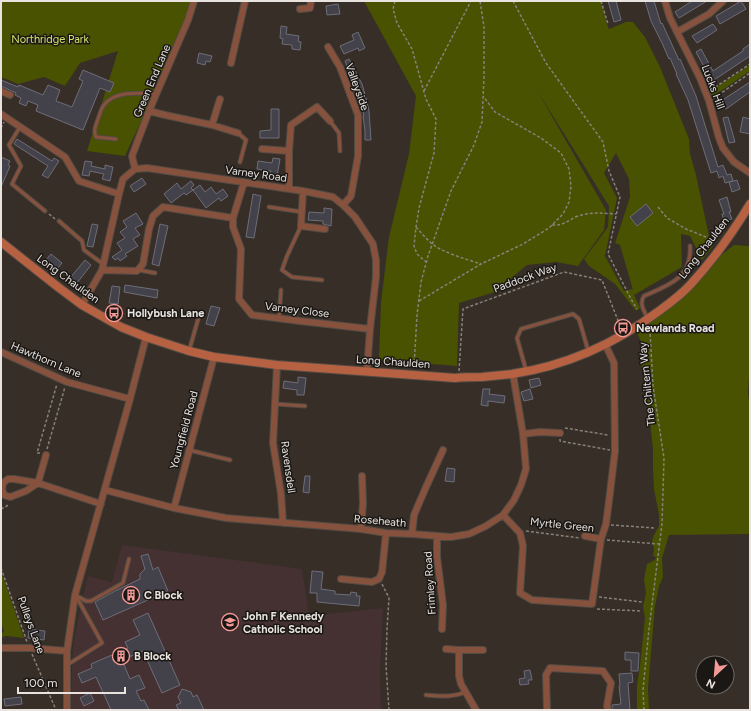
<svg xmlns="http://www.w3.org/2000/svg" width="751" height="711" viewBox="0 0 751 711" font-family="Figtree,sans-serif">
<rect width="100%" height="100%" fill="#362e27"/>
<path fill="#453132" d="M122 545 302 569 309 616 383 608 380 672 381 710H71L72 662 74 641 82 601 88 576 112 582Z"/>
<path fill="#485200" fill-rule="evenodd" d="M1 1H192L179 40 125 156 87 151 118 51 80 63 65 86 44 77 18 84 1 77Z
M364 1H601L607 24 609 29 626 22H633L645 37 660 67 689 139 690 154 696 175 710 241 713 246 702 260 690 236 681 234 682 267 634 295 640 308 636 311 615 284 589 266 584 259 608 227 609 206 538 92 606 210 604 230 578 266 556 262 527 265 495 292 459 303 457 366 377 360 379 359 381 302 389 237 409 154 416 96ZM616 153 629 179 630 197 615 243 620 245 633 290 632 289 624 291 605 256 617 198 604 173Z
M750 65V71L712 97 710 91Z
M734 245 750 246V361L748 392 750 411V534L669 535 662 558 663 577 659 586 655 606 648 688 649 710H637V685L640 666 645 617 643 607 646 593 644 579 647 564 655 560 656 557 653 556 654 549 652 541 654 535 659 526V515L654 489 653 470V449L649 412 645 383 641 362 643 346 636 331 654 320 672 304 721 255Z
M1 571 24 638 7 636 1 637V633L4 632 2 625H1Z"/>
<path fill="#43424b" stroke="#6e6d78" d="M608 1H616L621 20 614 22Z
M645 1H654L661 24 662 23 679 60 680 59 696 96 718 167 723 165 727 175 731 174 733 181 725 183 723 176 719 178 717 171 711 173 688 100 676 74H677L670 58 669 59 662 43 651 21Z
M692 1H707L679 18 675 12Z
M741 1 746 9 720 24 716 16Z
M338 4 340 14 327 15 326 6Z
M713 24 717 30 697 43 692 36Z
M281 26 287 27 286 34 299 36 298 41 301 42 300 50 292 49V45L282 44 283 39 280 38Z
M358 32 365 48 359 51 358 48 344 54 340 46 354 40 352 35Z
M750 44V56L711 82 706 75 708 74 696 52 701 49 713 71 743 51V49Z
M199 53 212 56 210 62 206 61 205 65 197 63Z
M349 59 362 84 366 98 369 111 371 140H365V131L363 116H364L358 91H359L352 76H351L345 61Z
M83 70 114 83 110 92 100 88 83 130 36 111 38 105 28 101 26 106 19 103 21 98 15 95 16 93 1 86V80L18 87 19 85 43 95 48 85 60 90 56 101 72 107 83 81 79 79Z
M750 82V92L726 109 721 101Z
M271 109H279V138H260V131L271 130Z
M728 117 735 142 729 143 723 118Z
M743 117 750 119V134L740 132Z
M17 139 52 161 54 158 59 161 48 178 42 175 48 166 14 144Z
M1 157 10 161 8 165 10 166 1 187Z
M273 158 280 159 277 176 270 175 271 171 257 169 258 161 272 163Z
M85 161 92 162 91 166 105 169V165L113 167 110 181 102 179 104 174 90 171 89 176 82 175Z
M142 178 146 184 134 192 130 186Z
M737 180 740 189 732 192 729 182Z
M191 181 194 185 191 188 193 190 186 195 184 193 171 203 164 194 177 183 181 189Z
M200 185 205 192 211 187 216 194 223 189 228 196 221 201 219 198 206 208 193 190Z
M253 194 261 196 254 238 246 237Z
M727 197 731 212H729L732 219 724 221 722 214H724L719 200Z
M646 204 653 213 637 226 630 217Z
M324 208 332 209 331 226 323 224V221L308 220 309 212 324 213Z
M136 213 143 224 135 228 140 235 133 239 138 246 125 254 127 256 120 261 118 258 115 260 112 257 122 250 117 243 125 238 120 232 127 227 123 221Z
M92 224 98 225 93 247 87 246Z
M160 224 168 226 159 266 152 264Z
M51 254 62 263 57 269 46 260Z
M85 260 91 265 77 283 70 278Z
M125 285 158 290 157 298 124 292Z
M112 286 120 287 118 304 109 303Z
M211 306 220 308 214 326 206 324Z
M298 377 306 378 304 395H297V390L283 388 284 381 298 383Z
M539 378 541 385 531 388 529 380Z
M483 389H490L489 394 505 396 504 403 488 401V406L481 405Z
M530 389 533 399 524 401 521 392Z
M447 468 455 469 454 482 445 481Z
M305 476H310L309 493 303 492Z
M148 554 153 570 158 567 168 591 103 620 95 602 115 591 140 579V574L145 569 141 556Z
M312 571 323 572 321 589 335 591V594L350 595 351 592 357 593 356 596H360L359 606 317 602V593H310Z
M148 613 180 685 162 693 143 651 122 660 130 679 139 675 145 688 136 691 141 701 144 700 149 710H111L96 677 82 683 78 674 92 668 91 664 128 648 125 642 140 635 133 620Z
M29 629 45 631 44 640 28 638Z
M625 652 639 653 638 671H631V660H625Z
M530 670 532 680H528L529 684 520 685 519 679 525 678 524 671Z
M632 673 633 682 628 683 630 710H612V705L621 704 619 686H620L619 674Z
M182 689 191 692 193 697 197 695 204 710H179L176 705 181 703 178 697Z
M90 693 94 701 84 706 80 698Z
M21 697 22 704 5 706 4 699Z"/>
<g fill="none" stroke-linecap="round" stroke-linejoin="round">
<g stroke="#524b44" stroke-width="5">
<path id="lane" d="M330 121 339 133 340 151
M20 127 9 145 21 166 12 184 45 211
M238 133 246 140 240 162
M116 139 96 137C93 130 96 126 98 119 100 114 101 109 104 105 115 90 141 93 157 94
M269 207 302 212
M59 221 82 241 84 250 103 264
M301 226 287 256 282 270 292 277 322 280
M139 270 155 273
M647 317C644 311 639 303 644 296 669 285 692 278 690 246
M279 318 281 290
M189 351 199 316
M526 370 517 338 521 329 573 314 579 319 588 350
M275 404 305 406
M189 450 230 460
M77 596 86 601H91L123 583 129 559
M67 665 102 643 76 596
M426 695C441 696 451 698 466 692"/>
</g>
<g stroke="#524b44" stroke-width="8">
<path id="street" d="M665 1 670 18 700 78 709 101 719 138 723 148 734 162 750 173
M300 9 310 8 311 1
M677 32 709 14 723 1
M328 47 340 67 358 115V156L351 196 343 205
M231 63 245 1
M1 91 10 95
M149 111 165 115 212 125 238 133
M1 114 65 157 79 181 119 194
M212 125 220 99
M262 149 289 151V188
M289 151 291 125 317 107 330 121
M135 169 132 156 149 111 188 20 194 1
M303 191 301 226 325 229
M233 218V227L241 249 239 299 252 315 300 321 370 329
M102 270 137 271 143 264 149 229 153 216 163 207 233 218 244 182
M82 305 102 270 119 194 123 179 135 169 147 168 303 191 333 197 343 205 355 217 373 244 376 260V277L370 329 367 371
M1 352 67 382 130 399
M277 365 273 443 281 494 283 523
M523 434 540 432 560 433
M46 455 38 483 101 504
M8 479H14L38 483 26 491 10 497 4 495 2 489 3 483Z
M105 490 174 508 226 518 361 529 386 533 412 534 451 537 469 534 486 526 503 515 514 500 521 485 526 469 523 434 513 374
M174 508 214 357
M503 515 520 533 523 546 520 593 532 600 592 604 601 539 606 524 610 493 615 451 614 363 605 344
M361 529 363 503 362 476
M412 534 414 515 426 487 443 450
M437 536V557L443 605 442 629
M585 536 601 539
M341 579 372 582 379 579 382 572 386 533
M1 648H30L67 651
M446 649 459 650
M547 709 546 675 550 668 603 671 611 683 607 706 608 710
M67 710V651L75 595 130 399 146 337
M476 710 461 684 459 676V650H483"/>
</g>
<g stroke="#524b44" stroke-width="10">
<path id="secondary" d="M1 242 58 287 82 305 121 327 146 337 189 351 214 357 277 365 455 378C464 377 473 377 482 377 492 376 502 375 512 374 565 366 616 343 659 311 670 303 682 294 691 284 713 260 733 232 750 204"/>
</g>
<path stroke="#87807b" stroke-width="1.5" stroke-dasharray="3 2" stroke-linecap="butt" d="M395 1 393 9 397 23 412 49 426 99 436 119 434 153 419 208 416 227 414 246 417 254 426 262
M513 1 546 63 603 142 609 171 620 197 608 254 631 299 637 309
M601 1 608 24
M711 90 750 64
M424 91 471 1
M714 98 750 73
M1 128 4 122
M658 207 667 218 686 229 716 241
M49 214 55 219
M552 225C564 226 568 220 578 216 591 212 603 213 616 214
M416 227C421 233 426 238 431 243 443 253 466 259 481 264
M419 301 481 264 523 244 549 228 563 214 569 202 571 186 569 169 561 153 541 138 495 112 483 96
M414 367 417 315 421 282 428 256 451 191 474 145 482 122 484 77V27L480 1
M459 371 463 309 564 272 602 280 621 328
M565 428 608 435
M560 439V441L610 450
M47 449 65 387
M40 453H37L57 384
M1 509 7 506 8 503
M611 525 655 528
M526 531 580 538
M607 540 659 544
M1 568 27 642
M382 584 389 598 387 629 386 666 389 710
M599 597 642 602
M597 609 641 611
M32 654 56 710
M644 710 643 690 649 629 662 524 664 458 653 386 650 332 649 327"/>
<use href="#lane" stroke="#86513d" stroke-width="3"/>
<use href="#street" stroke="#86513d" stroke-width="6"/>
<use href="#secondary" stroke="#b66142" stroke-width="8"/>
</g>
<defs>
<g id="bus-ring" transform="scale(0.9)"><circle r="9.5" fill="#1a1714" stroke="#f59b97" stroke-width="1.5"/><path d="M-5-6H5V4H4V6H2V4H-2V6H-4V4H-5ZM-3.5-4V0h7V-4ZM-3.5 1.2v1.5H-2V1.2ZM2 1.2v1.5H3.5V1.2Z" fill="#f59b97"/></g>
<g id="building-ring" transform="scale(0.9)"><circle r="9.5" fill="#1a1714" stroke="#f59b97" stroke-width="1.5"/><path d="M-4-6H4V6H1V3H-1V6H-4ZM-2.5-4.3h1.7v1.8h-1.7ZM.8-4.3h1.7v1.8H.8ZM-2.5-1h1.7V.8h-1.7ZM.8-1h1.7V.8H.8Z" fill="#f59b97"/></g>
<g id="school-ring" transform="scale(0.9)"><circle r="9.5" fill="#1a1714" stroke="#f59b97" stroke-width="1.5"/><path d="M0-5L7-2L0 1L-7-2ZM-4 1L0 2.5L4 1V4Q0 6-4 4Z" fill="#f59b97"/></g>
</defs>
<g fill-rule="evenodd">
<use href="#bus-ring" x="114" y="313"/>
<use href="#bus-ring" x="623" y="328"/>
<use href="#building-ring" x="131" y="595"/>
<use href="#school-ring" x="230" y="622"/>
<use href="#building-ring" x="121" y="656"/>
</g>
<g text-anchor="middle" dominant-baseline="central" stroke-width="3" stroke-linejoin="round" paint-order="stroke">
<g font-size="11" fill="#d1e46e" stroke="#1a1714">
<text x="50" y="39">Northridge Park</text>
</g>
<g font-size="11" fill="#e8e3df" stroke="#1a1714">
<text transform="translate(152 81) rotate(-67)">Green End Lane</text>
<text transform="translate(357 87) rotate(70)">Valleyside</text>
<text transform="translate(713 87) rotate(69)">Lucks Hill</text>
<text transform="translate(256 174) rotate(8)">Varney Road</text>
<text transform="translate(704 248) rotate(-52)">Long Chaulden</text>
<text transform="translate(525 278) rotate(-20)">Paddock Way</text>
<text transform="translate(68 279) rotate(36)">Long Chaulden</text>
<text transform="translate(297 310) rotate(7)">Varney Close</text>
<text transform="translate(46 360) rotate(23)">Hawthorn Lane</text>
<text transform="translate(393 362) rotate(4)">Long Chaulden</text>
<text transform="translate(647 384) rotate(-96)">The Chiltern Way</text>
<text transform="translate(184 430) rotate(-75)">Youngfield Road</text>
<text transform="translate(288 467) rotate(82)">Ravensdell</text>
<text transform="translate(380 521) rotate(5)">Roseheath</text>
<text transform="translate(562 525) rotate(6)">Myrtle Green</text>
<text transform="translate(430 583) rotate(-94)">Frimley Road</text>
<text transform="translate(31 625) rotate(70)">Pulleys Lane</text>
</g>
<g font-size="11" font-weight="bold" fill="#e8e3df" stroke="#1a1714" text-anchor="start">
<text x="127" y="313">Hollybush Lane</text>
<text x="636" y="328">Newlands Road</text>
<text x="144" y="595">C Block</text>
<text x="243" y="616">John F Kennedy<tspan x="243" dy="13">Catholic School</tspan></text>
<text x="134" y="656">B Block</text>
</g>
</g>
<rect width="751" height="711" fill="none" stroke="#e8e3df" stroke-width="4"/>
<g transform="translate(715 675) rotate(206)"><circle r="19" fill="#1a1714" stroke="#6c6965"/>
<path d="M0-3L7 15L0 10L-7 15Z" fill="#f59b97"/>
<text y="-6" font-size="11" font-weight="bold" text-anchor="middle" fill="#e8e3df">N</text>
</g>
<path d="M18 687v6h107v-6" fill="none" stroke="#e8e3df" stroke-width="2"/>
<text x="24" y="687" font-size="12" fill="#e8e3df" stroke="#1a1714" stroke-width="3" paint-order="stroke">100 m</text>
</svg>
